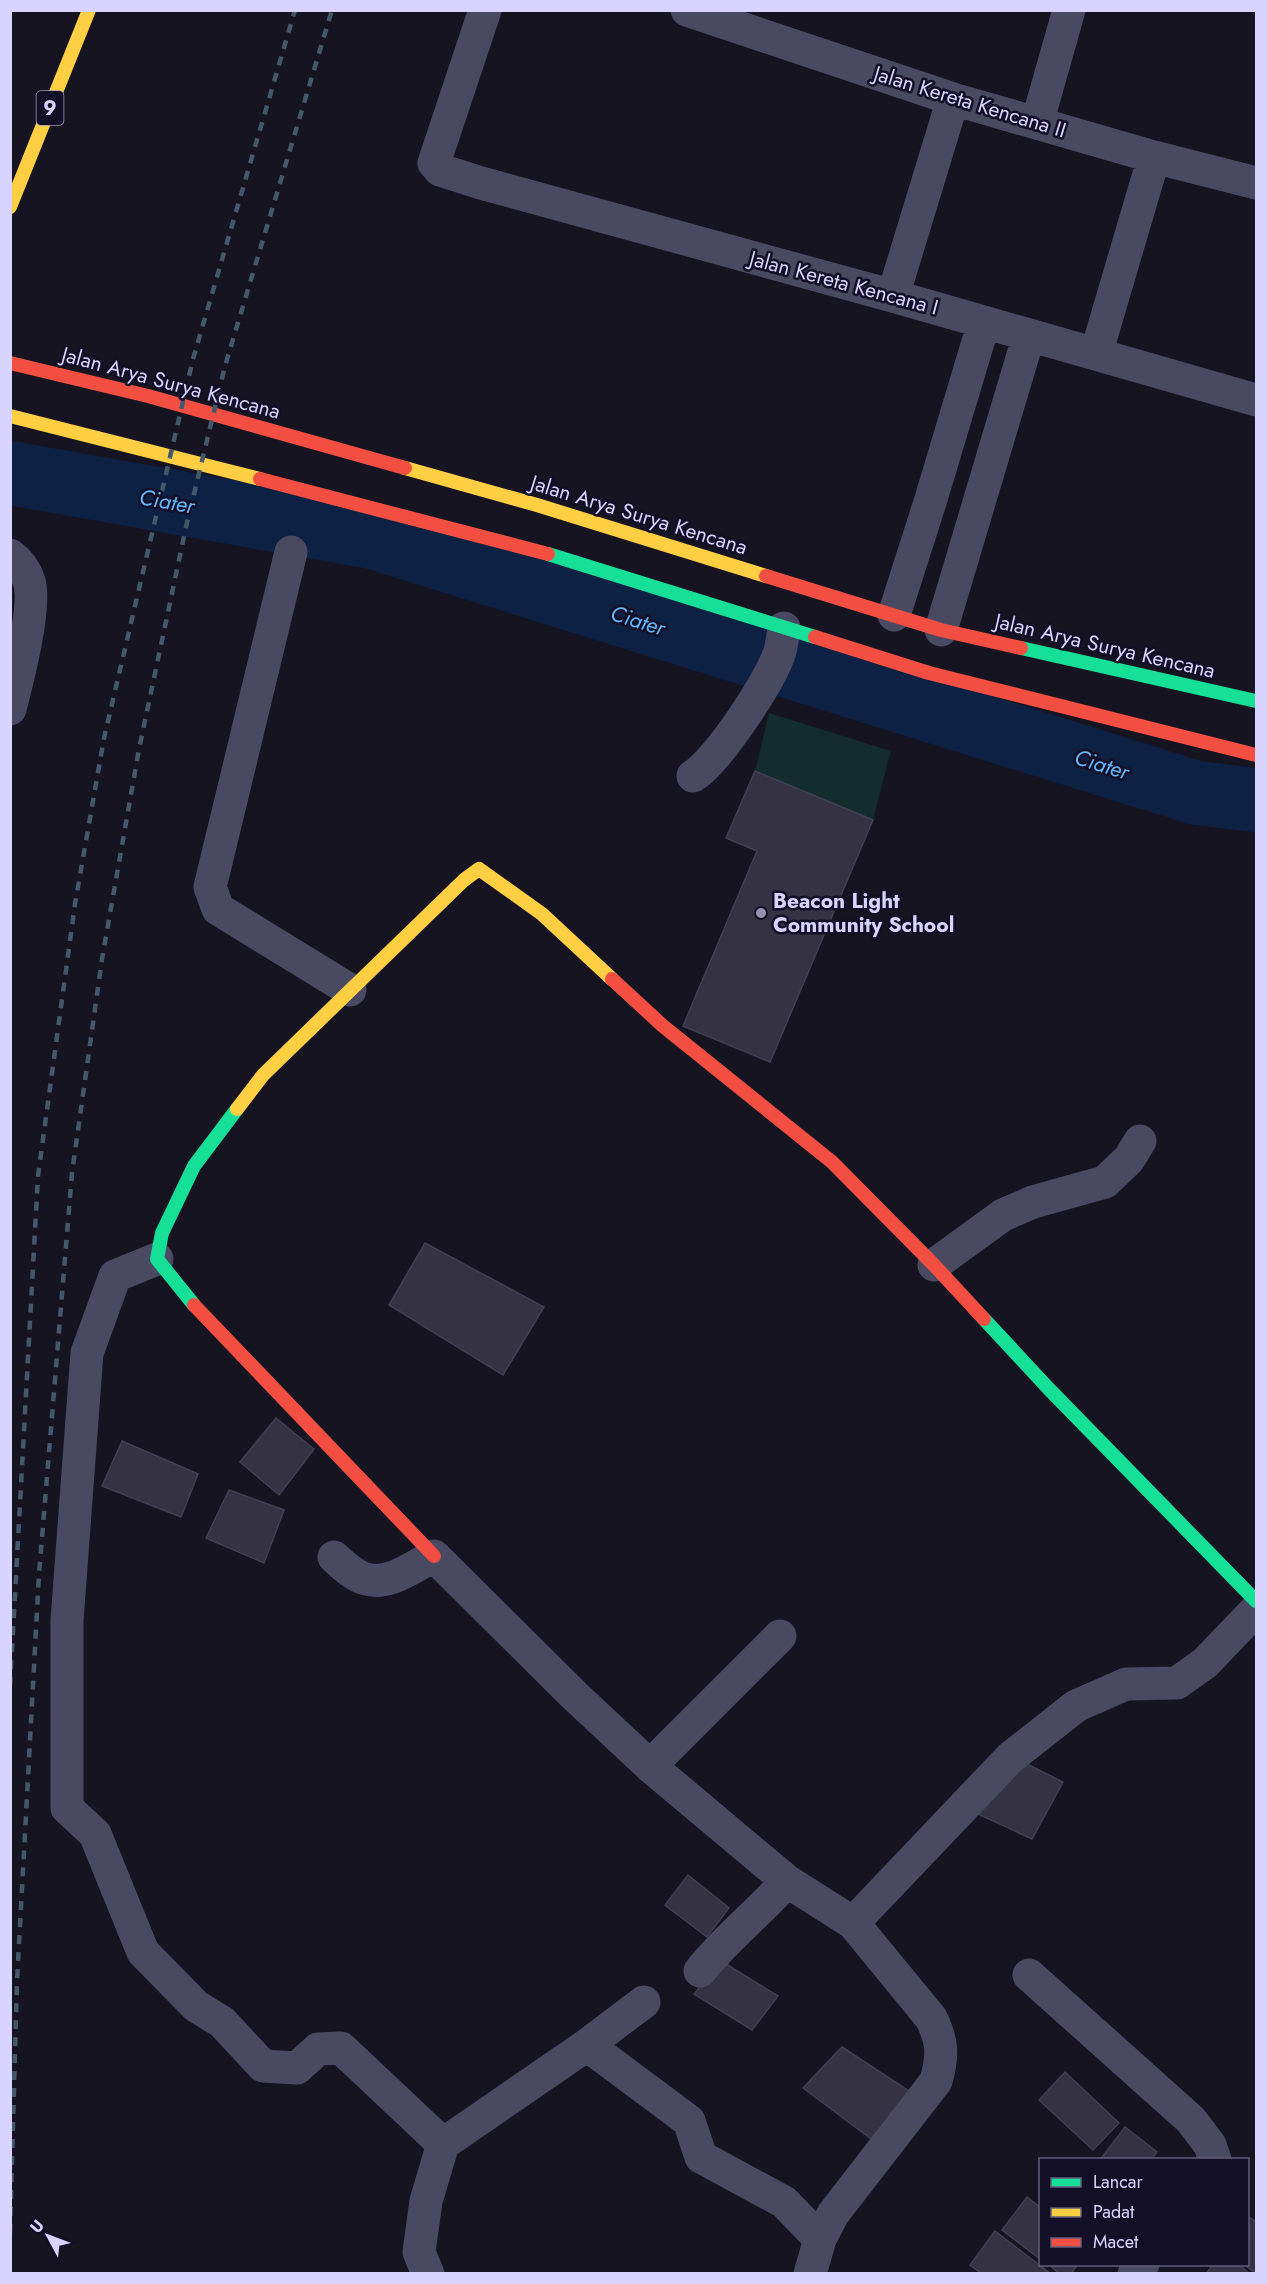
<svg xmlns="http://www.w3.org/2000/svg" width="1267" height="2284" viewBox="0 0 1267 2284" font-family="Jost,sans-serif">
<rect width="100%" height="100%" fill="#161421"/>
<path fill="#132c2d" d="M769 713 891 751 873 820 755 771Z"/>
<g fill="none" stroke-linecap="round" stroke-linejoin="round">
<path stroke="#0d2144" stroke-width="64" d="M10 473 372 537 1197 793 1256 800"/>
</g>
<path fill="#343243" stroke="#433f54" stroke-width="1.5" d="M755 771 873 820 770 1062 683 1026 757 851 726 838Z
M425 1243 544 1307 503 1375 389 1305Z
M276 1418 314 1449 279 1495 240 1462Z
M122 1441 198 1474 181 1517 102 1486Z
M229 1490 284 1510 264 1563 206 1538Z
M1021 1761 1063 1782 1032 1839 978 1814Z
M688 1875 729 1908 707 1937 665 1905Z
M721 1961 778 1996 752 2030 694 1994Z
M842 2047 912 2093 875 2142 803 2088Z
M1065 2072 1119 2123 1093 2150 1039 2100Z
M1125 2127 1157 2152 1151 2160H1100Z
M1027 2197 1040 2207V2259L1002 2230Z
M1249 2217 1256 2222V2274L1244 2264H1248Z
M995 2231 1051 2274H982L970 2265Z
M1048 2264H1078L1071 2274H1060Z
M1213 2264H1238L1250 2274H1206Z"/>
<g fill="none" stroke-linecap="round" stroke-linejoin="round">
<path stroke="#4a4962" stroke-width="33" d="M485 10 434 163 440 170 481 183 893 296 1256 400
M687 10 953 99 1154 157 1256 183
M1037 123 1069 10
M893 296 953 99
M1096 354 1154 157
M291 552 210 887 218 909 350 990
M10 555C20 562 25 569 29 581 37 605 17 682 10 709
M894 615 931 499 984 322
M941 630 1029 335
M693 776C717 762 772 679 780 651 782 643 783 635 784 628
M157 1259 115 1276 87 1353 67 1620V1808L95 1834 143 1952 196 2006 222 2022 263 2066 297 2068 318 2049 341 2048 443 2144
M934 1265 1003 1215 1033 1202 1105 1182 1129 1159 1140 1141
M334 1557C343 1565 354 1576 366 1579 389 1586 414 1566 434 1556L575 1696 650 1766 787 1881 853 1923 931 2018C943 2042 943 2056 936 2081L833 2214 820 2239 810 2274
M650 1766 780 1636
M853 1923 1010 1758 1076 1706 1126 1684 1177 1683 1205 1663 1256 1610
M700 1971C725 1939 760 1912 787 1881
M1029 1975 1191 2120 1210 2145 1215 2160
M587 2045 689 2121 701 2157 784 2202 820 2239
M428 2274 419 2252 426 2201 443 2144 587 2045 644 2002
M1134 2274 1143 2264"/>
<path stroke="#16e098" stroke-width="14" d="M548 554 815 637
M1021 648 1256 701
M194 1305 157 1259 162 1233 194 1166 237 1109
M984 1319 1048 1388 1256 1601"/>
<path stroke="#ffcf43" stroke-width="14" d="M10 207 89 10
M10 416 260 479
M405 468 537 505 766 576
M237 1109 263 1075 464 880 479 869 542 914 612 979"/>
<path stroke="#f24e42" stroke-width="14" d="M10 363 148 396 405 468
M260 479 548 554
M766 576 941 630 1021 648
M815 637 929 673 1256 755
M612 979 663 1026 832 1162 934 1265 984 1319
M194 1305 434 1556"/>
<path stroke="#43596b" stroke-width="4.5" stroke-dasharray="9 8" stroke-linecap="butt" d="M10 1686 38 1176 75 904 104 738 193 359 295 10
M10 2233 17 1981 39 1574 72 1173 102 959 139 749 186 527 225 366 332 10"/>
</g>
<circle fill="#9591b1" stroke="#130f26" stroke-width="2" cx="761" cy="913" r="6"/>
<g text-anchor="middle" dominant-baseline="central" stroke-width="5" stroke-linejoin="round" paint-order="stroke">
<rect fill="#130f26" stroke="#9e99be" stroke-width="1.5" x="36.5" y="91" width="27" height="34" rx="4.5"/>
<g font-size="20" font-weight="bold" fill="#d9d4ff">
<text x="50" y="108">9</text>
</g>
<g font-size="21" fill="#d9d4ff" stroke="#130f26">
<text transform="translate(970 102) rotate(17)">Jalan Kereta Kencana II</text>
<text transform="translate(844 283) rotate(15)">Jalan Kereta Kencana I</text>
<text transform="translate(171 383) rotate(15)">Jalan Arya Surya Kencana</text>
<text transform="translate(639 515) rotate(17)">Jalan Arya Surya Kencana</text>
<text transform="translate(1105 646) rotate(13)">Jalan Arya Surya Kencana</text>
</g>
<g font-size="21" font-weight="bold" fill="#d9d4ff" stroke="#130f26" text-anchor="start">
<text x="773" y="901">Beacon Light<tspan x="773" dy="24">Community School</tspan></text>
</g>
<g font-size="22" font-style="italic" fill="#62b6ff" stroke="#130f26">
<text transform="translate(167 501) rotate(10)">Ciater</text>
<text transform="translate(638 620) rotate(17)">Ciater</text>
<text transform="translate(1102 764) rotate(17)">Ciater</text>
</g>
</g>
<rect width="1267" height="2284" fill="none" stroke="#d9d4ff" stroke-width="24"/>
<rect x="1039" y="2158" width="210" height="108" fill="#130f26" stroke="#625e7d" stroke-width="1.5"/>
<rect x="1051" y="2178" width="30" height="9" fill="#16e098" stroke="#625e7d" stroke-width="1.5"/>
<text x="1093" y="2188" font-size="18" fill="#d9d4ff">Lancar</text>
<rect x="1051" y="2208" width="30" height="9" fill="#ffcf43" stroke="#625e7d" stroke-width="1.5"/>
<text x="1093" y="2218" font-size="18" fill="#d9d4ff">Padat</text>
<rect x="1051" y="2238" width="30" height="9" fill="#f24e42" stroke="#625e7d" stroke-width="1.5"/>
<text x="1093" y="2248" font-size="18" fill="#d9d4ff">Macet</text>
<g transform="translate(48 2236) rotate(311)" stroke="#130f26" stroke-width="4.5" paint-order="stroke">
<path d="M0-4.5L10 22L0 15L-10 22Z" fill="#d9d4ff"/>
<text y="-9" font-size="16" font-weight="bold" text-anchor="middle" fill="#d9d4ff">U</text>
</g>
</svg>
